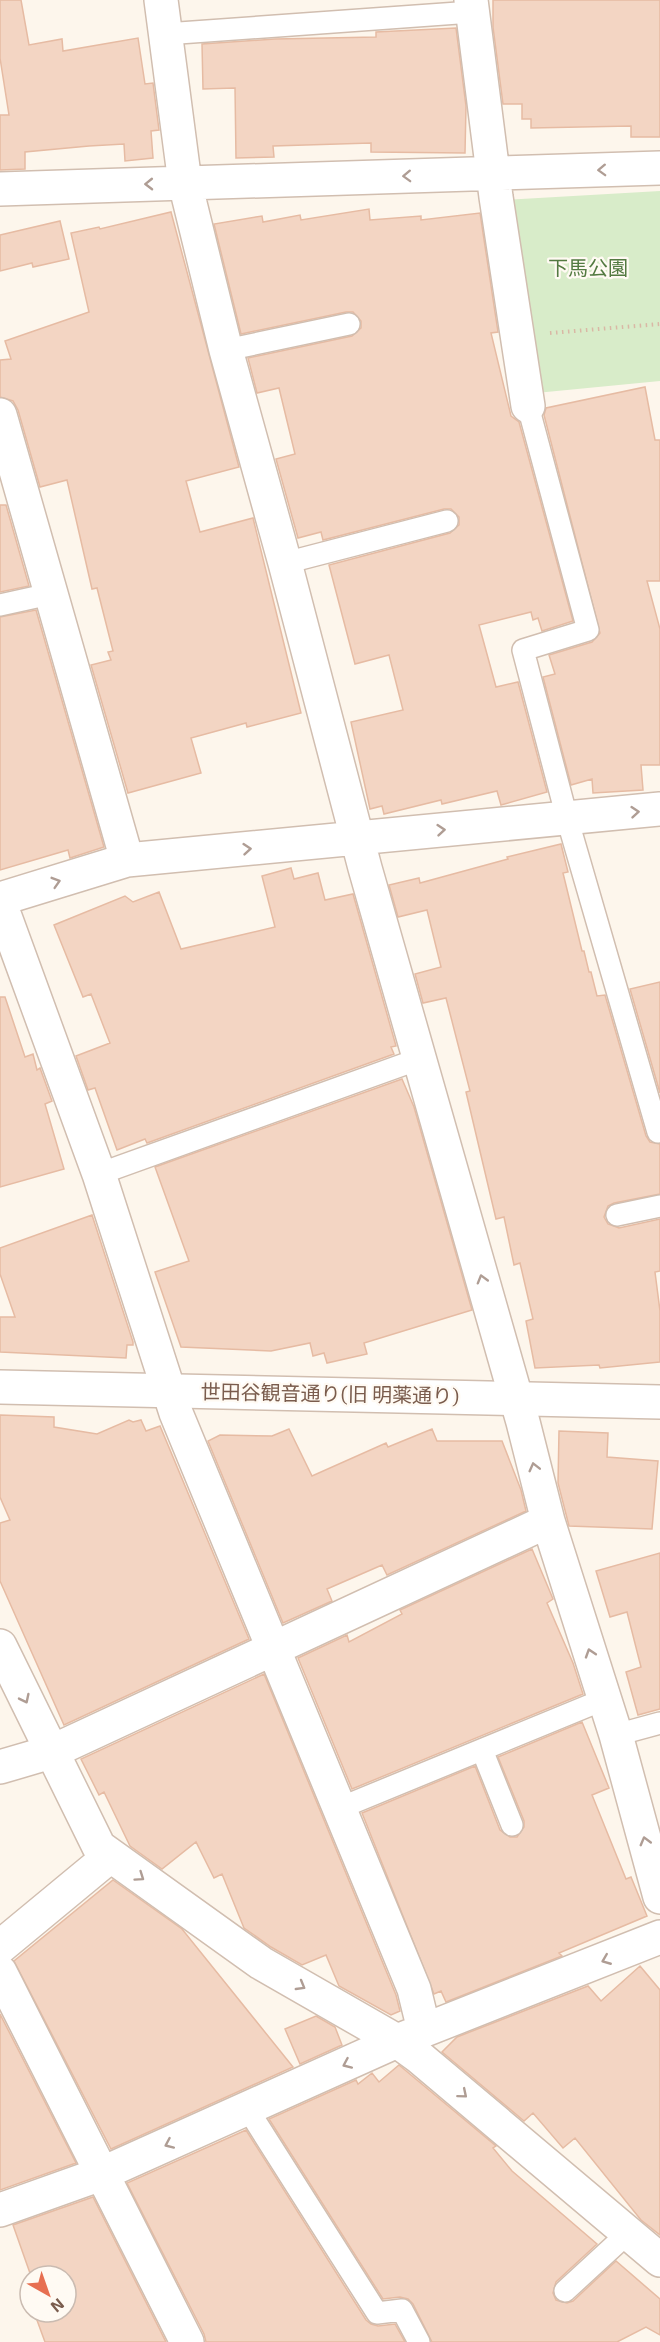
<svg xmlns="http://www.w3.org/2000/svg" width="660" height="2342" viewBox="0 0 660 2342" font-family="'Exo 2','Noto Sans JP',sans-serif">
<rect width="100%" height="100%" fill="#fdf6ec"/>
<path fill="#d8ecc9" d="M660 191V381L536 393 505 200Z"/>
<path fill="#f3d5c3" stroke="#e6bba3" stroke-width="1.5" d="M0 0H21L29 45 62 39 63 51 138 38 145 84 153 83 159 130 151 131 153 158 125 161 124 144 89 146 25 152V169L0 170V115H9L0 58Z
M493 0H660V137H631V126L531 128V119H522V104H503L493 27Z
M456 28 466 106 465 153 371 152V143L273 146 274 157 236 158 235 88 203 89 202 44 275 39 376 37V32Z
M369 209 370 220 421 216V220L480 213 498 332 491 333 511 416 519 422 573 621 542 631 538 618 533 620 531 612 479 625 496 687 518 682 547 792 501 805 497 791 442 804 441 800 384 814 382 806 370 809 351 722 403 710 389 655 355 664 329 565 450 533 459 525V517L451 509H444L323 540 321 532 298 538 276 459 295 454 279 388 257 393 248 358 352 336 361 328V321L353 312H346L241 334 214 224 262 216 263 222 300 215 301 220Z
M171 212 239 467 186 481 200 532 253 518 301 713 247 727 246 723 191 738 201 773 128 793 91 665 111 660 108 652 113 651 97 588 92 589 67 480 40 487 18 410 13 401 0 397V360L11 359 5 341 89 312 71 233 99 227 100 229Z
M60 221 69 259 33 267 32 263 0 271V235Z
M645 387 655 440H660V581H647L660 629V765H641L643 790 593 793 592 779 571 785 543 677 555 674 549 655 592 642 600 633 544 415 546 408Z
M0 505H6L29 586 0 592Z
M36 610 104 847 70 858 68 850 0 870V617Z
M561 844 568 872 563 873 582 951H584L589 972H591L597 996 605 995 646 1136 650 1142 660 1144V1194L614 1203 608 1206 604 1217 608 1224 619 1228 660 1219V1271L655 1272 660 1311V1362L600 1368 599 1365 535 1368 526 1321 533 1319 520 1263 514 1265 504 1217 496 1219 466 1092 470 1091 446 998 423 1003 415 974 441 967 427 910 398 917 389 885 419 878 420 883 508 859 507 857Z
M291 868 294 879 318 873 325 900 353 894 396 1046 391 1047 394 1054 147 1143 145 1139 117 1150 95 1088 88 1090 76 1056 110 1043 91 994 83 997 54 925 125 896 133 902 159 892 181 949 275 927 262 876Z
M660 982V1093L630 989Z
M0 997H5L25 1057 33 1054 37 1070 40 1068 52 1101 45 1104 64 1169 0 1187Z
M402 1079 414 1107 472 1310 364 1343 367 1354 327 1363 324 1353 313 1356 310 1343 271 1351 181 1347 155 1272 189 1261 155 1167Z
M92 1215 133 1342V1345H127L126 1358 0 1352V1317H15L0 1274V1248Z
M0 1415 54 1417V1427L97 1434 129 1420 133 1422 141 1420 146 1431 160 1426 249 1639 64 1725 0 1581V1523L10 1520 0 1497Z
M289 1429 312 1476 386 1443 388 1447 432 1429 437 1441H502L521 1490 526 1511 387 1575 382 1565 327 1589 332 1601 283 1623 208 1441 220 1435 272 1436Z
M559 1431 608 1433 607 1457 658 1461 652 1529 569 1526 558 1483Z
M532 1549 553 1599 547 1603 573 1663 583 1694 352 1789 298 1658 347 1635 349 1642 402 1614 400 1610Z
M660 1553V1709L638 1715 626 1672 641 1667 627 1612 610 1617 596 1571Z
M264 1674 396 1995 400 2011 391 2015 339 1986 326 1955 302 1965 271 1947 244 1928 222 1874 214 1878 196 1842 162 1869 130 1846 104 1792 99 1795 81 1759Z
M582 1722 609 1788 592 1795 626 1879 631 1877 647 1916 559 1953 562 1956 446 2002 441 1991 434 1994 362 1813 475 1766 500 1830 510 1837H517L524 1827V1821L498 1757Z
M113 1880 182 1929 293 2067 111 2149 14 1961Z
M640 1966 660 1990V2235L641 2220 575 2138 563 2148 533 2113 524 2121 442 2052 457 2037 588 1986 601 2001Z
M0 2014 76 2163 0 2190Z
M316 2016 335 2027 342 2045 300 2064 285 2029Z
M399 2065 496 2146 493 2148 512 2171 597 2244 556 2282 553 2293 556 2300 567 2303 573 2301 616 2261 660 2299V2335L646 2327 617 2342H432L413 2304 408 2299 400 2297 383 2299 269 2119 356 2080 358 2084 372 2073 379 2082Z
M246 2130 366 2320 371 2324 378 2326 395 2324 405 2342H206L204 2334 127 2183Z
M93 2197 166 2342H45L34 2312H66V2276H31L13 2225Z"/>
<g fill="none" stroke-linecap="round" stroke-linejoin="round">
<g stroke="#d1beb0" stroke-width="24">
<path id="service" d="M165 34 472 12
M226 350 349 324
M528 406 588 630 523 650 567 818 658 1132 660 1131
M285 563 447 521
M0 605 50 594
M99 1174 419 1059
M617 1215 660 1206
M616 1735 660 1723
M482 1750 512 1825
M340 1808 605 1699
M247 2108 377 2313 402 2310 419 2342
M565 2291 628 2233"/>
</g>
<g stroke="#d1beb0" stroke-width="36">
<path id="minor" d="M161 0 185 183 226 350 285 563 365 868 523 1422 548 1521 616 1735 660 1897
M471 0 496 197 528 406
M0 189 660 168
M0 415 127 860
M0 899 127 860 660 809
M0 903 99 1174 176 1413 414 1989 424 2030
M0 1646 99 1847 261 1963 397 2041 419 2057 660 2260
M0 1767 51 1752 548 1521
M0 1947 110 1856
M0 1972 187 2342
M0 2210 101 2174 397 2041 660 1937"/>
</g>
<g stroke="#d1beb0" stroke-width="36">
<path id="tertiary" d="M0 1387 660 1402"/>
</g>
<path stroke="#d9b8a5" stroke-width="4" stroke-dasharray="1.5 4.5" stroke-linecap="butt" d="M550 333 660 324"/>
<use href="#service" stroke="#fff" stroke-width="21"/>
<use href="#minor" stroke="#fff" stroke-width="33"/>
<use href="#tertiary" stroke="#fff" stroke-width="33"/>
</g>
<defs><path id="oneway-chevron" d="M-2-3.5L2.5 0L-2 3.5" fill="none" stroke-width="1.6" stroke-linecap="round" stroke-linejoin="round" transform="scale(1.5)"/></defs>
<g stroke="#af9d94">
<use href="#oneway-chevron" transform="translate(602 170) rotate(178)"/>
<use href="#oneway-chevron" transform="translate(407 176) rotate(178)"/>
<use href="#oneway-chevron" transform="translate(149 184) rotate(179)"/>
<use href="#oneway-chevron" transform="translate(635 812) rotate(-5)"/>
<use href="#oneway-chevron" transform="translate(441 830) rotate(-5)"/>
<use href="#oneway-chevron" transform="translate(247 849) rotate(-5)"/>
<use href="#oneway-chevron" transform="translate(56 882) rotate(-17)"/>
<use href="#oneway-chevron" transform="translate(482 1279) rotate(-106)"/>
<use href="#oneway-chevron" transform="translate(534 1467) rotate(-104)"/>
<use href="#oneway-chevron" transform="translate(590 1653) rotate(-108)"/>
<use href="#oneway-chevron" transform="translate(25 1699) rotate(64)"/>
<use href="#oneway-chevron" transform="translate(645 1841) rotate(-105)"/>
<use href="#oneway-chevron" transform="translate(140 1877) rotate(35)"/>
<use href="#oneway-chevron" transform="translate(606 1960) rotate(158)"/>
<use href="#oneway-chevron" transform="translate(301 1986) rotate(30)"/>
<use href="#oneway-chevron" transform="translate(347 2064) rotate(156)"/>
<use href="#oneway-chevron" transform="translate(463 2094) rotate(40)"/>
<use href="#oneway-chevron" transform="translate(169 2144) rotate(156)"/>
</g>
<g text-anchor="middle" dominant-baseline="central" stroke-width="4.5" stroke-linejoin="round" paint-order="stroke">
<g font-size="20" fill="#537a41" stroke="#fffaf3">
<text x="588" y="267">下馬公園</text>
</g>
<g font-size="20" fill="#7a5c4d" stroke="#fffaf3">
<text transform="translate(330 1393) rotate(1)">世田谷観音通り(旧 明薬通り)</text>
</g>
</g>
<g transform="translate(48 2294) rotate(140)"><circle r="28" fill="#fffaf3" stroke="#cabbb1" stroke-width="1.5"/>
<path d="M0-4.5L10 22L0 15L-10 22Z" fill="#e76f51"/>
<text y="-9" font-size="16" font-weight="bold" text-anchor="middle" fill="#7a5c4d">N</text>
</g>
</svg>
